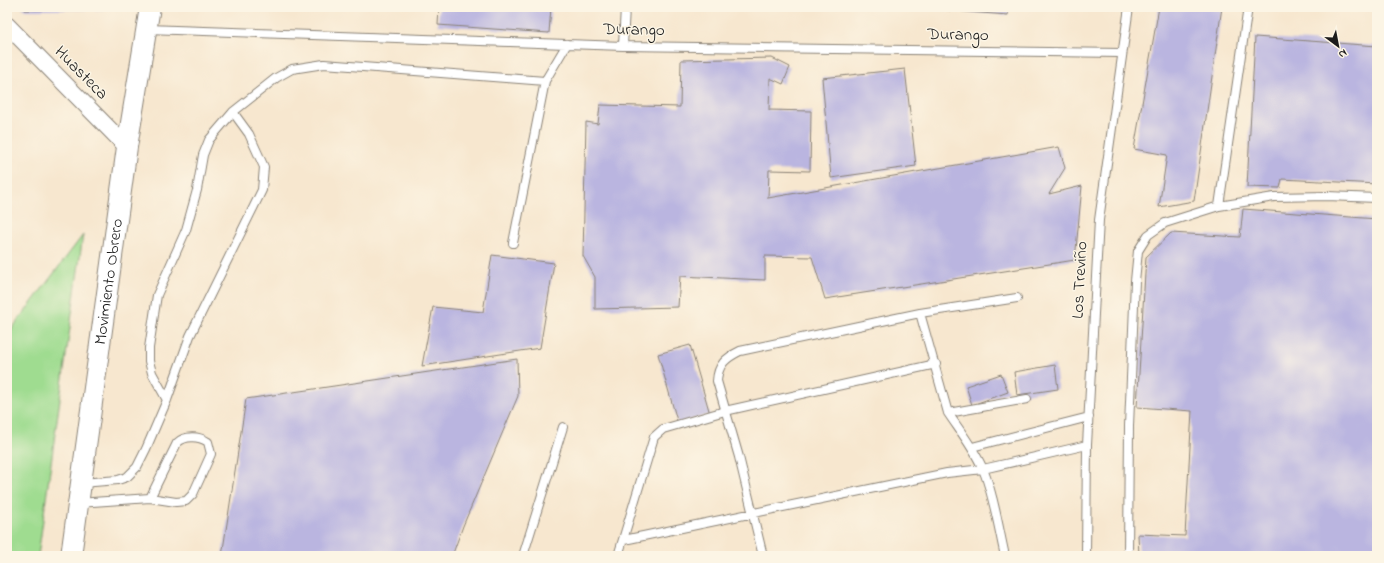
<svg xmlns="http://www.w3.org/2000/svg" width="1384" height="563" viewBox="0 0 1384 563" font-family="'Indie Flower',sans-serif">
<rect width="100%" height="100%" fill="#fcf5e5"/>
<filter id="ink" filterUnits="userSpaceOnUse"><feTurbulence type="fractalNoise" baseFrequency=".025" numOctaves="2"/><feDisplacementMap in="SourceGraphic" scale="8" xChannelSelector="R" yChannelSelector="G"/><feConvolveMatrix kernelMatrix="1 2 1 2 8 2 1 2 1" color-interpolation-filters="sRGB"/></filter>
<filter id="wash" filterUnits="userSpaceOnUse"><feTurbulence type="fractalNoise" baseFrequency=".012" numOctaves="4" result="noise"/><feDisplacementMap in="SourceGraphic" scale="16" xChannelSelector="R" yChannelSelector="G"/><feGaussianBlur stdDeviation="0.9" result="paint"/><feColorMatrix in="noise" values="0 0 0 0 0 0 0 0 0 0 0 0 0 0 0 0 0 1.4 0 .05"/><feComposite in="paint" operator="in"/></filter>
<g filter="url(#wash)">
<rect width="100%" height="100%" fill="#f7e7cf"/>
<path fill="#9fdc90" stroke="#5e7c56" d="M83 235 38 556H7V335Z"/>
<g id="blocks">
<path fill="#bab5e0" d="M22 7H103V10H25Z
M439 7H551L549 33 438 25Z
M899 7H1009L1008 15Z
M1159 7H1222L1194 201 1159 207 1167 155 1134 149Z
M1255 37 1377 46V184L1282 179 1280 188 1247 187Z
M772 58 790 67 783 84 770 78 769 110 811 111 810 171 769 170 768 198 1059 147 1065 168 1049 194 1082 186 1075 260 825 299 812 257 765 256V280L680 276 678 307 595 309V277L583 256 586 122 598 124 600 105 680 107 681 60Z
M905 69 916 166 831 178 822 78Z
M1243 209 1377 219V556H1139L1138 534 1185 536 1192 411 1137 407 1146 257 1171 233 1240 237Z
M492 255 554 263 540 348 422 366 433 307 483 312Z
M690 345 710 414 678 424 658 354Z
M517 359 518 396 463 526 452 556H222L246 399Z
M1055 365 1058 389 1017 395 1014 372Z
M1001 374 1008 392 972 405 966 386Z"/>
</g>
</g>
<g filter="url(#ink)">
<use href="#blocks" fill-opacity="0" stroke="#8a8276" stroke-width="1"/>
<g fill="none" stroke-linecap="round" stroke-linejoin="round">
<g stroke="#8a8276" stroke-width="10">
<path id="service" d="M147 29 623 46 1121 53
M623 46 625 7
M233 112 276 78 292 69 324 64 545 81 567 44
M1219 206 1248 7
M513 243 545 81
M920 313 948 413
M972 447 1089 417
M82 483 118 480 127 477 137 467 146 449 167 400 190 336 262 190 264 167 249 134 233 112 209 140 203 155 197 190 186 230 157 295 149 348V361L152 373 167 400
M78 503 150 498 176 502 186 501 193 494 211 454 208 442C199 436 185 435 177 443L150 498
M624 540 947 473 983 469 1087 445
M523 556 563 427
M618 556 654 437 663 429 725 411 936 364
M763 556 739 457 717 381C718 364 726 358 740 351L920 313 1017 298
M1005 556C999 530 993 491 982 467 973 447 960 431 948 413L1027 399
M1086 556 1087 445 1099 220 1129 7
M1128 556 1129 426 1135 281 1138 251 1148 235 1165 223 1219 206 1274 197 1327 196 1377 198"/>
</g>
<g stroke="#8a8276" stroke-width="18">
<path id="minor" d="M7 25 127 147"/>
</g>
<g stroke="#8a8276" stroke-width="22">
<g id="tertiary">
<path id="s1" d="M71 556 127 147 150 7"/>
</g>
</g>
<use href="#service" stroke="#fff" stroke-width="8"/>
<use href="#minor" stroke="#fff" stroke-width="16"/>
<use href="#tertiary" stroke="#fff" stroke-width="20"/>
</g>
</g>
<g text-anchor="middle" dominant-baseline="central" stroke-width="3" stroke-linejoin="round" paint-order="stroke">
<g font-size="17" fill="#1c1c1c" stroke="#fcf5e5">
<text transform="translate(634 30) rotate(1)">Durango</text>
<text transform="translate(958 35) rotate(1)">Durango</text>
<text transform="translate(81 73) rotate(45)">Huasteca</text>
<text transform="translate(1080 280) rotate(-87)">Los Treviño</text>
<text stroke="none"><textPath href="#s1" startOffset="277">Movimiento Obrero</textPath></text>
</g>
</g>
<rect width="1384" height="563" fill="none" stroke="#fcf5e5" stroke-width="24"/>
<g transform="translate(1338 46) rotate(148)" stroke="#fcf5e5" stroke-width="3" paint-order="stroke">
<path d="M0-3L7 15L0 10L-7 15Z" fill="#1c1c1c"/>
<text y="-6" font-size="11" font-weight="bold" text-anchor="middle" fill="#1c1c1c">N</text>
</g>
</svg>
